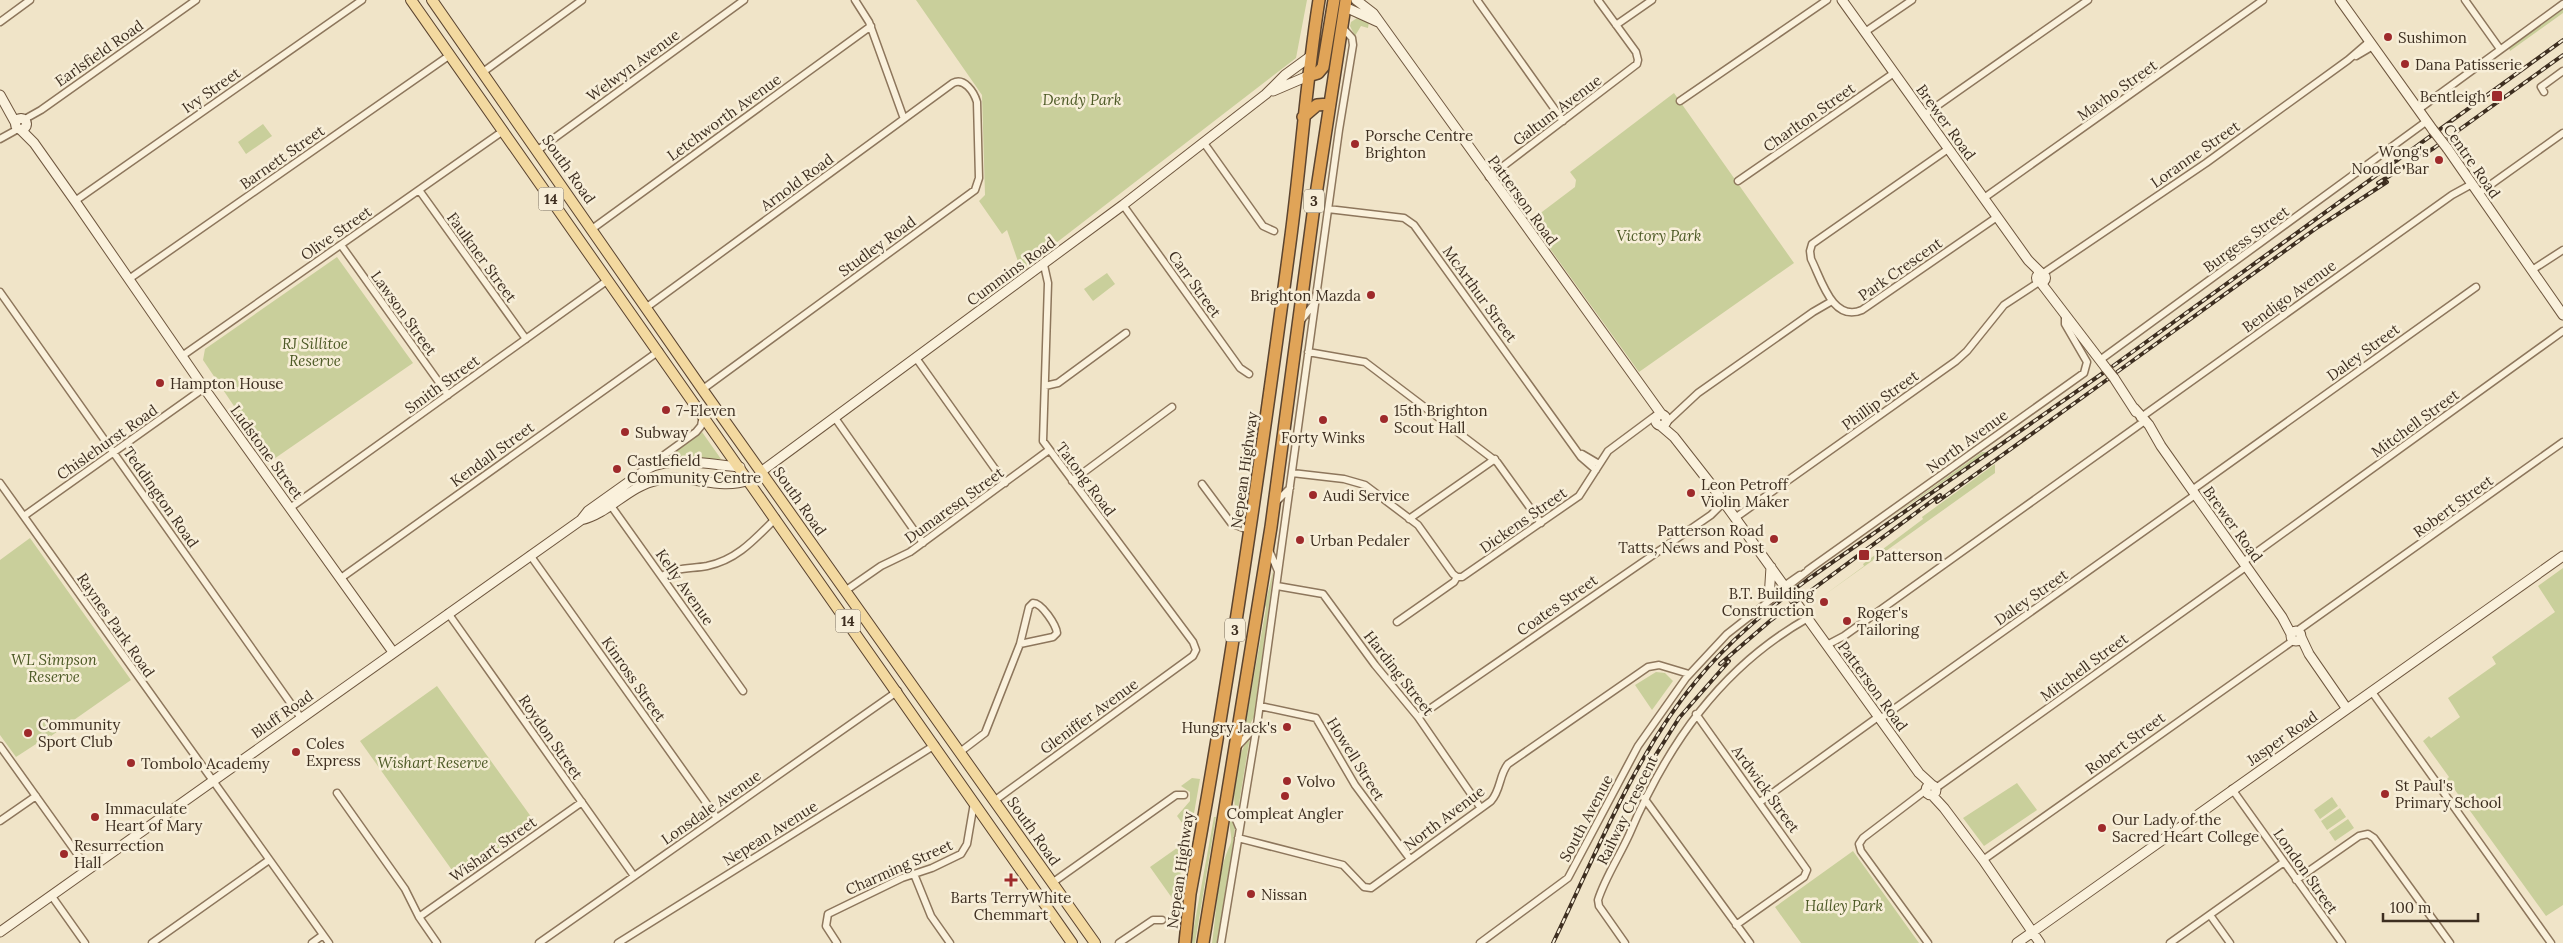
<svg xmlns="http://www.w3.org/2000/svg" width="2563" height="943" viewBox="0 0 2563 943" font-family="Lora,serif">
<rect width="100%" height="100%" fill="#f0e4c8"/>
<path fill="#c9cf9b" d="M916 0H1307L1296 58 1021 270 1007 230 1002 234 979 201 985 195 982 95Z
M2563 9V13L2510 51 2509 48Z
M1357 18 1369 22 1368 28 1361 26 1355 36 1350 26 1351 22Z
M1674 93 1794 263 1639 372 1530 221 1575 187 1576 180 1570 172Z
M263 124 272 136 246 154 238 142Z
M337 257 413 363 271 461 203 360 205 349Z
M1107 273 1115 284 1093 301 1084 289Z
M702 432 721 459H664L666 456Z
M1982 452H1987L1888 519Z
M1995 464V473L1823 596 1864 566 1863 564 1923 519 1922 517Z
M30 538 131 680 51 736 50 735 16 757 0 735V560Z
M1274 567 1254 717 1243 737 1266 608 1265 605Z
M2563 568V905L2546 916 2447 779 2449 777 2423 741 2429 736 2431 738 2460 717 2448 698 2496 664 2492 657 2555 612 2538 586Z
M1656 672 1665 673 1673 681 1652 710 1635 685Z
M437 686 537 825 459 880 360 741Z
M1250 737 1237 816C1230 796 1236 753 1250 737Z
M1192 778 1200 779 1193 819 1186 828 1177 816 1190 801V792L1181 786Z
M2017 783 2037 810 1984 846 1963 818Z
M2332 797 2338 806 2320 819 2314 810Z
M2340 808 2346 817 2327 830 2321 821Z
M1231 815 1235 828 1233 844 1217 943H1212C1217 911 1217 872 1230 845 1234 837 1227 827 1231 815Z
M1214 817H1216L1195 943H1191Z
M2348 819 2354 828 2335 841 2329 832Z
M1184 843 1178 895 1172 898 1150 867Z
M1853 851 1919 943H1801L1775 907Z"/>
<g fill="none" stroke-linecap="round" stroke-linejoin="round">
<g stroke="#8d765c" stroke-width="9">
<path id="street" d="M855 0 869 22 904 119
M1477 0 1563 121
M2465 0 2500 49
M0 22 30 0
M1616 25 1652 0
M1865 32 1912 0
M2356 56 2373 46
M483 72 582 0
M2544 92 2541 87 2563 71
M1680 101 1827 0
M2419 109 2563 4
M1924 115 2088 0
M25 119 41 110 196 0
M0 139 18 129
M1204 143 1263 226 1274 231
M1948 149 1812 244 1810 251 1811 259C1821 278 1832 323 1862 310L1997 217
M538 150 744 0
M1489 177 1637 64 1638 60 1636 52 1598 0
M1738 181 1894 73
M419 190 526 339
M2479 193 2563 133
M1984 198 2263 0
M75 201 362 0
M1123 205 1240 368 1249 374
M1328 209 1404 218 1414 225 1581 457 1596 470
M592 229 871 26
M341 245 448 395
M2532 270 2563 250
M2042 274 2206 163 2348 60 2370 41
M129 279 450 55
M0 292 301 718
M647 307 953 83C964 77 974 92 977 102L979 178 975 190 703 389
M1299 323 1313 305
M1308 352 1365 362 1497 462 1541 523
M182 356 503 131
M916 358 1005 483
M2100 360 2427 121
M1045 386 1058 383 1126 333
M835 418 923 543
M2140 418 2452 195 2472 184
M1668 421 1698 393 1813 312 1832 301
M1582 454 1599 464
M649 466 696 432 701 426 703 415
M1292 473 1344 479 1365 485 1418 525 1453 574 1457 577
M1072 481 1172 407
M0 483 329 943
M1202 484 1231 523 1251 531
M2192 490 2476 287
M609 503 743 691
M1274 504 1290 488
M290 508 608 280
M24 516 204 388
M1735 518 1956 361 1967 351 2004 305 2039 282
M1409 519 1495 459
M1269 550 1278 571
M530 555 717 818
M2243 562 2563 331
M1808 570 2084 373 2087 362 2065 324V314
M662 576C677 567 690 569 707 566 737 560 755 539 776 518
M341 578 659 351
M1277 586 1323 594 1375 665 1418 717 1480 807
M845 591 881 566 910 552 1049 450
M1769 600 1774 593 1800 575
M1033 603C1042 603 1056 625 1057 633L1053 637 1020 644 1029 607Z
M448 613 634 876
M1397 622 1454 582 1457 577H1462L1579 496 1608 451 1655 416
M2297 631 2563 442
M1827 645 1844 636 2146 420
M2372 692 2551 943
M1260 706 1316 718 1355 785 1410 859
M1696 714 1807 870 1804 877 1736 925
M1418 717 1711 515 1724 502
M1880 719 2195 495
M0 746 88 869
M1236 748 1256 726
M960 752 985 733 1020 644
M1936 788 2247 566
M2232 789 2342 943
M1926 790 1863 838 1859 844 1861 851 1928 943
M337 793 405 889 419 917 437 943
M1644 798 1750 943
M994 801 1193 656 1196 650 1193 642 1043 441 1048 283 1044 265
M1760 802 1878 717
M1224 808 1232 810 1239 827
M0 821 36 796
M1238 838 1343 865 1364 887 1371 888 1491 801C1501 790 1499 775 1508 764L1648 667 1659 665 1689 674
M1983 860 2294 640
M914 874 931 916 950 943
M2296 880 2359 836 2368 834 2374 838 2450 943
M1052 883 1176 795H1184
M51 895 85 943
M2210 915 2230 943
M419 917 582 802
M152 943 269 860
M312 943 323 935
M539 943 898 691
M618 943 935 745
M837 943 826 926 828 914 902 878 932 868 961 854 967 844 974 803
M1119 943 1153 920H1162
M1221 943 1257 725 1339 130 1353 45 1352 38 1342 27
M1480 943 1568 878 1638 746 1686 678 1727 634 1810 569
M1625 943 1599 906 1598 900C1605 878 1619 857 1629 835 1667 745 1721 667 1808 618
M2170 943 2284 862"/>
</g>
<g stroke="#6f573f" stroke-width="11">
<path id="secondary" d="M1356 0 1373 13 1662 415
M1842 0 2028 260 2041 273
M2340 0 2433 130
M1345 7 1378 22
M1273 91 1308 76
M0 95 15 122
M15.5 124a5.5 5.5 0 1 1 11 0a5.5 5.5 0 1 1-11 0Z
M20 129 34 143 75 201 204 388 393 652
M2447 148 2563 315
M2036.5 278a4.5 4.5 0 1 1 9 0a4.5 4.5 0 1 1-9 0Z
M2041 283 2106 368
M2114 378 2136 412
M2134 408 2149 425 2161 446 2282 617 2291 634
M1655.5 420a5.5 5.5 0 1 1 11 0a5.5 5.5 0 1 1-11 0Z
M1660 425 1674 437 1710 483 1919 773 1931 784
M762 471 1123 205 1266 94 1285 75 1311 56
M581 520C610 513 628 486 658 480 689 473 718 491 749 480
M1769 599 1771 567
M2291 636a5 5 0 1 1 10 0a5 5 0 1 1-10 0Z
M2301 637 2309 654 2347 709
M1926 790a5 5 0 1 1 10 0a5 5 0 1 1-10 0Z
M1932 795 1944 808 1983 860 2040 943
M0 932 581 520 588 511 647 469C670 455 714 465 740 467
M2017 943 2563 556"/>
</g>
<g stroke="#5b4430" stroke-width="12">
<path id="primary" d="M411 0 1072 943
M432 0 705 393 1095 943"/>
</g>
<g stroke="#5b4430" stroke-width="14">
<path id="highway" d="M1308 76 1318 73 1323 67 1334 0
M1303 117 1317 105 1329 104
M1185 943 1190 894C1230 678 1261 461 1290 243 1301 162 1306 81 1319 0
M1203 943 1271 527 1313 214 1346 0"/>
</g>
<use href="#street" stroke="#faf1dc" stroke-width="6"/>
<use href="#secondary" stroke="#faf1dc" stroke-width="9"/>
<use href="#primary" stroke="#f3d9a0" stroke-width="10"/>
<use href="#highway" stroke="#e0a458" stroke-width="11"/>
<g stroke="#3d2e20" stroke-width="4">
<path id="rail" d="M2378 183 2434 148 2563 55
M2113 366 2563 40
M2117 372 2318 227 2387 182
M1937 502 2108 379
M1720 664 1770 621 1940 495
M1642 777 1679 718 1729 661
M1553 943C1595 856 1635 754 1697 680 1729 641 1767 610 1807 580L2103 373"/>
</g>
<use href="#rail" stroke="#f7eed8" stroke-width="2" stroke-dasharray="5.5" stroke-linecap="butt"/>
<g stroke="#6f573f" stroke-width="11" stroke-linecap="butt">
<path id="secondary-bridge" d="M2433 130 2447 148
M2106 368 2114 378"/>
</g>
<use href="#secondary-bridge" stroke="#faf1dc" stroke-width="9"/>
</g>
<g fill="#9e2a2b" stroke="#f7eed8" stroke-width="2">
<circle cx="2388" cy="37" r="5"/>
<circle cx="2405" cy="64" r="5"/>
<rect x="2491" y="90" width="12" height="12" rx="2.5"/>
<circle cx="1355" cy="144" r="5"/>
<circle cx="2439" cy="160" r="5"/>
<circle cx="1371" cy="295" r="5"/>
<circle cx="160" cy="383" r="5"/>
<circle cx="666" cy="410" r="5"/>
<circle cx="1384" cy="419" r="5"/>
<circle cx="1323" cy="420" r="5"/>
<circle cx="625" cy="432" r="5"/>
<circle cx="617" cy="469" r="5"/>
<circle cx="1691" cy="493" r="5"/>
<circle cx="1313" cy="495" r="5"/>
<circle cx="1774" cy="539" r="5"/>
<circle cx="1300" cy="540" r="5"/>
<rect x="1858" y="549" width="12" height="12" rx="2.5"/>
<circle cx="1824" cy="602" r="5"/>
<circle cx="1847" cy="621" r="5"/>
<circle cx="1287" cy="727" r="5"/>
<circle cx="28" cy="733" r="5"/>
<circle cx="296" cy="752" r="5"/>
<circle cx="131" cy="763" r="5"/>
<circle cx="1287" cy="781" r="5"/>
<circle cx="2385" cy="794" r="5"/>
<circle cx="1285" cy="796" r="5"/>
<circle cx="95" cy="817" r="5"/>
<circle cx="2102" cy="828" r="5"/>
<circle cx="64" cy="854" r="5"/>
<path d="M1008.5 872.5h5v5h5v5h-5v5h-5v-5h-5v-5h5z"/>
<circle cx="1251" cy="894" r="5"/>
</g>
<g text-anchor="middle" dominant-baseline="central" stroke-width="5" stroke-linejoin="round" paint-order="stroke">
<g fill="#f7eed8" stroke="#756857" stroke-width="1">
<rect x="538.5" y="187.5" width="25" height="23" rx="4"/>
<rect x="1304" y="189.5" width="20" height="23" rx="4"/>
<rect x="835.5" y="609.5" width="25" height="23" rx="4"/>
<rect x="1225" y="618.5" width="20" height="23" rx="4"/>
</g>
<g font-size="14" font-weight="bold" fill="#3d2e20">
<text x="551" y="199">14</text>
<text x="1314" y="201">3</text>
<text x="848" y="621">14</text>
<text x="1235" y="630">3</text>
</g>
<g font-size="15" fill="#3d2e20" stroke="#f7eed8" text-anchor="start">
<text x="2398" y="37">Sushimon</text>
<text x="2415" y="64">Dana Patisserie</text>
<text x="2486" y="96" text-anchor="end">Bentleigh</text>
<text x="1365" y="135">Porsche Centre<tspan x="1365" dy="17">Brighton</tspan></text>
<text x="2429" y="151" text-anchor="end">Wong's<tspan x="2429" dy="17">Noodle Bar</tspan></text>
<text x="1361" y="295" text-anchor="end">Brighton Mazda</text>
<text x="170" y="383">Hampton House</text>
<text x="676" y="410">7-Eleven</text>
<text x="1394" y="410">15th Brighton<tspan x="1394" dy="17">Scout Hall</tspan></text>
<text x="635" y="432">Subway</text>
<text x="1323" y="437" text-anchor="middle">Forty Winks</text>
<text x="627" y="460">Castlefield<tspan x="627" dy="17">Community Centre</tspan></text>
<text x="1701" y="484">Leon Petroff<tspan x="1701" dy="17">Violin Maker</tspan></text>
<text x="1323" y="495">Audi Service</text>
<text x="1764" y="530" text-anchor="end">Patterson Road<tspan x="1764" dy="17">Tatts, News and Post</tspan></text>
<text x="1310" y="540">Urban Pedaler</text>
<text x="1875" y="555">Patterson</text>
<text x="1814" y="593" text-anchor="end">B.T. Building<tspan x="1814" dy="17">Construction</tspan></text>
<text x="1857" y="612">Roger's<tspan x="1857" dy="17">Tailoring</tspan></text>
<text x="38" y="724">Community<tspan x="38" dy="17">Sport Club</tspan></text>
<text x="1277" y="727" text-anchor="end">Hungry Jack's</text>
<text x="306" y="743">Coles<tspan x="306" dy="17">Express</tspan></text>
<text x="141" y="763">Tombolo Academy</text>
<text x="1297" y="781">Volvo</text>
<text x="2395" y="785">St Paul's<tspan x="2395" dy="17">Primary School</tspan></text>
<text x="105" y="808">Immaculate<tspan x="105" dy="17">Heart of Mary</tspan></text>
<text x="1285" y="813" text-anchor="middle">Compleat Angler</text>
<text x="2112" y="819">Our Lady of the<tspan x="2112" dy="17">Sacred Heart College</tspan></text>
<text x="74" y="845">Resurrection<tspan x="74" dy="17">Hall</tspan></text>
<text x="1261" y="894">Nissan</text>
<text x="1011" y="897" text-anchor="middle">Barts TerryWhite<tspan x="1011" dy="17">Chemmart</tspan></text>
</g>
<g font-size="15" fill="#3d2e20" stroke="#f7eed8">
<text transform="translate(99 53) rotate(-35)">Earlsfield Road</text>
<text transform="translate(633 65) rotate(-36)">Welwyn Avenue</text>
<text transform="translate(211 90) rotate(-35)">Ivy Street</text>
<text transform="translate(2117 90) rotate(-35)">Mavho Street</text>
<text transform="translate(1557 110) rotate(-37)">Galtum Avenue</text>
<text transform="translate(724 117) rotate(-36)">Letchworth Avenue</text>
<text transform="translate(1809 117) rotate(-35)">Charlton Street</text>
<text transform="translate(1946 122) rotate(54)">Brewer Road</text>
<text transform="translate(2195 154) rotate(-35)">Loranne Street</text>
<text transform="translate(282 157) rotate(-35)">Barnett Street</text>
<text transform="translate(2472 161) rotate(55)">Centre Road</text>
<text transform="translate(569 169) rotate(55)">South Road</text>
<text transform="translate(797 182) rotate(-36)">Arnold Road</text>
<text transform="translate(1523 200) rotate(54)">Patterson Road</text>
<text transform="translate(336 233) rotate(-35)">Olive Street</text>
<text transform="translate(2246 239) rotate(-36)">Burgess Street</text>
<text transform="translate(877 246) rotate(-36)">Studley Road</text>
<text transform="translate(482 257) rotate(54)">Faulkner Street</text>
<text transform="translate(1900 269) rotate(-35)">Park Crescent</text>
<text transform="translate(1011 271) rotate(-36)">Cummins Road</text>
<text transform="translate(1195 284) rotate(54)">Carr Street</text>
<text transform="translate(1480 294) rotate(54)">McArthur Street</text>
<text transform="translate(2289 296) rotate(-36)">Bendigo Avenue</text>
<text transform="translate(404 313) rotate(54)">Lawson Street</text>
<text transform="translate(2363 352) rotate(-36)">Daley Street</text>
<text transform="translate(442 384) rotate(-36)">Smith Street</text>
<text transform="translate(1880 400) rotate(-36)">Phillip Street</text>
<text transform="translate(2415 423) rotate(-36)">Mitchell Street</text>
<text transform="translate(1967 441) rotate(-36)">North Avenue</text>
<text transform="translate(107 442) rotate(-35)">Chislehurst Road</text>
<text transform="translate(267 452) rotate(54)">Ludstone Street</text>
<text transform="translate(492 454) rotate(-36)">Kendall Street</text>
<text transform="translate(1244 470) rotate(-82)">Nepean Highway</text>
<text transform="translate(1086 479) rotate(53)">Tatong Road</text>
<text transform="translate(161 497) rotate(55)">Teddington Road</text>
<text transform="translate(800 501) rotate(55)">South Road</text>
<text transform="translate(954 505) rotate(-36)">Dumaresq Street</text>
<text transform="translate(2453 506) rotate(-36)">Robert Street</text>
<text transform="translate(1523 520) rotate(-35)">Dickens Street</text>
<text transform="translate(2233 524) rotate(54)">Brewer Road</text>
<text transform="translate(685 587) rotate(55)">Kelly Avenue</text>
<text transform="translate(2031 597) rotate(-35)">Daley Street</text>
<text transform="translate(1557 605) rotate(-35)">Coates Street</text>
<text transform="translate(116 625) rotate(55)">Raynes Park Road</text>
<text transform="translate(2084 667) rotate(-36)">Mitchell Street</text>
<text transform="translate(1399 673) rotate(52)">Harding Street</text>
<text transform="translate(634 679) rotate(55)">Kinross Street</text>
<text transform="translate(1873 686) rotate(54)">Patterson Road</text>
<text transform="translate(282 714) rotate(-35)">Bluff Road</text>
<text transform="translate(1089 716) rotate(-36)">Gleniffer Avenue</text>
<text transform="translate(551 737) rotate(55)">Roydon Street</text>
<text transform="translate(2282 738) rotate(-35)">Jasper Road</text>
<text transform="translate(2125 743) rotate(-36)">Robert Street</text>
<text transform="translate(1356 759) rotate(58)">Howell Street</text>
<text transform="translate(1766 789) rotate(54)">Ardwick Street</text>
<text transform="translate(711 807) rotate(-35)">Lonsdale Avenue</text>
<text transform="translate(1627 810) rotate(-64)">Railway Crescent</text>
<text transform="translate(1444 818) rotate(-37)">North Avenue</text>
<text transform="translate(1586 818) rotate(-62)">South Avenue</text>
<text transform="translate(1034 831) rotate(55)">South Road</text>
<text transform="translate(770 833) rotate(-32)">Nepean Avenue</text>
<text transform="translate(493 849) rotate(-35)">Wishart Street</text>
<text transform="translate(899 867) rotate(-24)">Charming Street</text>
<text transform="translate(1180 870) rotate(-82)">Nepean Highway</text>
<text transform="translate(2306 871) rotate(55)">London Street</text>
</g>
<g font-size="15" font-style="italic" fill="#4d5a26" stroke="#f7eed8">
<text x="1082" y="99">Dendy Park</text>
<text x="1659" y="235">Victory Park</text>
<text x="315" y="343">RJ Sillitoe<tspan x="315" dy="17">Reserve</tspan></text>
<text x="54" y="659">WL Simpson<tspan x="54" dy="17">Reserve</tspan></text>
<text x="433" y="762">Wishart Reserve</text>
<text x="1844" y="905">Halley Park</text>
</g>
</g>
<path d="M2383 913v8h95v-8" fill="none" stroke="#3d2e20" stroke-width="2.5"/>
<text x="2390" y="913" font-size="15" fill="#3d2e20" stroke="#f7eed8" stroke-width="4" paint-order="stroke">100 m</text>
</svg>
